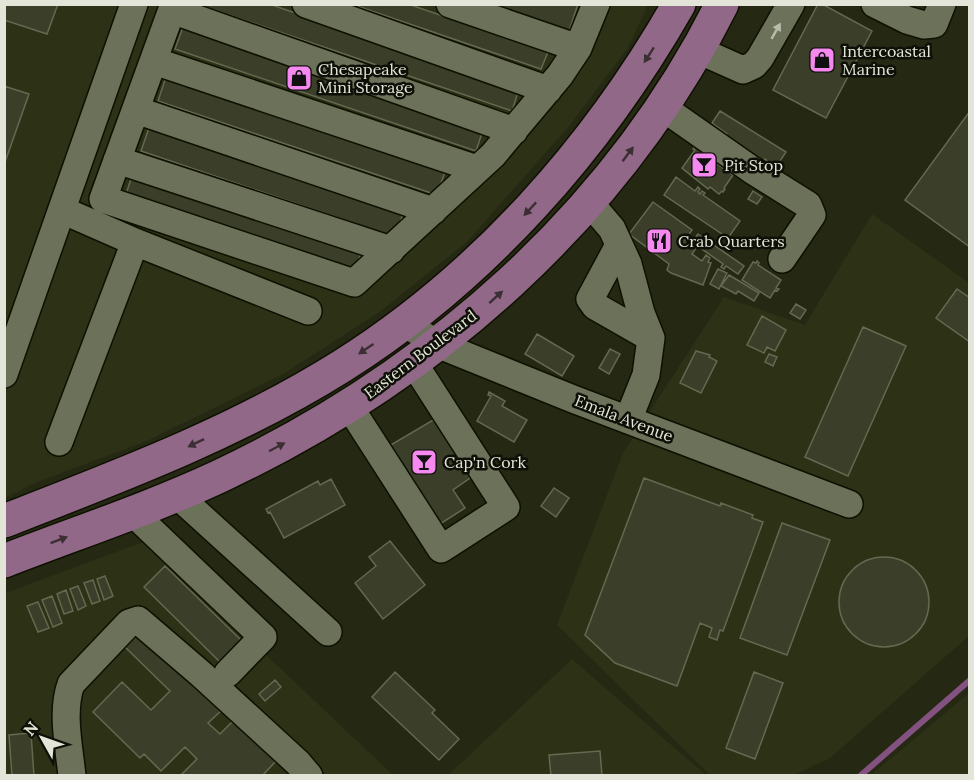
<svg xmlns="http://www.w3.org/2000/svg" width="974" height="780" viewBox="0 0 974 780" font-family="Lora,serif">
<rect width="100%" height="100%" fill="#252813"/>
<path fill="#2d3115" d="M5 5H648L628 48 570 125 468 241 381 311 285 373 147 441 35 483 5 498Z
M872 214 969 283V636L830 758 794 775H710L557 625 623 453 724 297 805 325Z
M146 541 393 775 5 776V593Z
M572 659 706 775 447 776Z
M969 693V775H871Z"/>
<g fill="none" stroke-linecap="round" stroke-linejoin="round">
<path stroke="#835280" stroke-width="6" d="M860 776 970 680"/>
</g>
<path fill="#3b3e28" stroke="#656951" stroke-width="1.5" d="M4 4H58L47 34 4 20Z
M197 4H269L519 89 512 111Z
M351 4H408L548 52 541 69Z
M490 4H578L569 31Z
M818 4H822L872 31 826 118 773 90Z
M183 27 483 130 476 151 175 49Z
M167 74 446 169 437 195 158 101Z
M4 86 29 94 4 165Z
M720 111 786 152 776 167 765 159 761 165 723 140 727 134 712 123Z
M970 111V247L905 200Z
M150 125 404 211 395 237 141 151Z
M696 145 705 152 703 154 733 175 724 188 725 189 723 192 722 191 719 194 710 187 708 189 682 168 695 150 693 149Z
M132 176 361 253 355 271 126 194Z
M676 177 695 191 698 187 700 189 698 192 700 194 702 191 705 193 703 195 740 221 728 238 664 195Z
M753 191 762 197 757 204 748 199Z
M653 202 692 230 685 240 696 248 692 254 702 261 706 255 710 258 708 262 711 263 703 285 671 273 667 270 669 264 629 234Z
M698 234 744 266 738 274 726 266 724 269 721 267 723 264 692 242Z
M757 261 759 263 758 265 781 280 776 288 779 289 777 291 775 290 770 298 742 280 753 262 756 263Z
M718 269 727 273 719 289 710 284Z
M729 275 759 293 754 301 738 291 736 294 721 286Z
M957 289 970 298V342L936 318Z
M796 304 806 310 800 319 790 313Z
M762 316 786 330 775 351 767 347 764 353 747 345Z
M863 327 906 346 848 476 805 457Z
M537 334 574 356 562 376 525 354Z
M610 349 620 354 609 374 599 368Z
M696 351 710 355 709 357 717 361 701 393 680 383Z
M769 354 777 357 773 366 765 362Z
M489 392 505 401 502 406 527 420 514 442 477 421 491 396 488 395Z
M440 416 473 476 453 490 465 508 440 524 389 446Z
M644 478 720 506 721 503 753 515 752 518 763 522 723 631 720 630 717 640 709 637 712 628 700 623 677 686 615 663 585 635Z
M331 479 345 505 284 538 270 512 268 513 266 509 318 481 320 485Z
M554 488 569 498 556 517 541 506Z
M782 523 830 540 787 655 740 638Z
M390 541 425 585 383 619 355 583 376 566 369 557Z
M839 602a45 45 0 1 1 90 0a45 45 0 1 1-90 0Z
M165 566 242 641 221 663 144 587Z
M105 576 113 596 104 600 97 579Z
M93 580 100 601 92 604 84 583Z
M78 586 86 606 78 610 70 589Z
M66 590 73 611 64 614 57 594Z
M52 596 62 623 53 627 42 600Z
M38 602 49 628 38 632 27 606Z
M143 630 223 709 208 723 220 734 234 720 276 761 262 776H183L182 774 197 759 185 747 161 771 144 754 140 758 93 712 122 682 151 710 170 691 125 647Z
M395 672 435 710 432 713 459 739 439 760 372 697Z
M754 672 783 683 755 759 726 748Z
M275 680 281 687 265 701 259 694Z
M31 733 34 776H12L9 735Z
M600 751 602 776H551L549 755Z"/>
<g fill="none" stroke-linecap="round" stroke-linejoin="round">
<g stroke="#0e1101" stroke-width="30">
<path id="minor" d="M174 4 103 199 354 283 493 155 560 75 578 48 596 4
M306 4 548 90
M450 4 578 48
M875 4 907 20 924 25 934 24 942 4
M172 10 514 131
M698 50 743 70 754 65 760 58 791 4
M154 61 477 169
M662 107 752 170 808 205 812 215 782 259
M136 110 433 211
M117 160 391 250
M589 202 612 229 628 264 641 313 651 338 646 375 628 420
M62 210 135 242 308 311
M619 245 590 299 595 306 651 338
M403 322 437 344 573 399 849 504
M4 374 134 4
M349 406 441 549 506 507 413 362
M59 442 135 242
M177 495 328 632
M132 512 263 637 228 673
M72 776C69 746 61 712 71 684L129 623 138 620 201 674 298 763 309 776"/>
</g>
<g stroke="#0e1101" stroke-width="36">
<path id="major" d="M4 521C120 476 237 432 342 366 483 277 597 148 679 4
M4 561C76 533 149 509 218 477 431 377 616 216 722 4"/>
</g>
<use href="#minor" stroke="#6c7159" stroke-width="27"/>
<use href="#major" stroke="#926888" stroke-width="33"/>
</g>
<defs><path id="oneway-solid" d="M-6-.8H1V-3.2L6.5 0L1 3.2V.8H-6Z" transform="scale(1.5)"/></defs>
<use fill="#b9bcab" href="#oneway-solid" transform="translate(776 31) rotate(-60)"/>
<g fill="#3c2f34">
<use href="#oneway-solid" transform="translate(649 55) rotate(123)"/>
<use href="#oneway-solid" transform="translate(628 154) rotate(-53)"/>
<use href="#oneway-solid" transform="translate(530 209) rotate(133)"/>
<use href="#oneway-solid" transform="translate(496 297) rotate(-42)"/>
<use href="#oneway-solid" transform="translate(366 349) rotate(146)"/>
<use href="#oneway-solid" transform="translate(196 443) rotate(154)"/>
<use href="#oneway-solid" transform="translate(277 447) rotate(-28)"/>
<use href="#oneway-solid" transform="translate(59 540) rotate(-21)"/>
</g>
<defs>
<g id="shop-square" transform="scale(1.35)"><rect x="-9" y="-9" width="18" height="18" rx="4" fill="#f589ef" stroke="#0e1007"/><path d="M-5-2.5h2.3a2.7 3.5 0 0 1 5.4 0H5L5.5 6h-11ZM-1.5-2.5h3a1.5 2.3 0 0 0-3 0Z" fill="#111"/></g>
<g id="bar-square" transform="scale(1.35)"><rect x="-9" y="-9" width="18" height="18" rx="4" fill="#f589ef" stroke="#0e1007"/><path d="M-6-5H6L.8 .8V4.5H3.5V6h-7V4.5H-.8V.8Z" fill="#111"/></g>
<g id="restaurant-square" transform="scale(1.35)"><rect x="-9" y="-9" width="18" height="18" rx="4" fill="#f589ef" stroke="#0e1007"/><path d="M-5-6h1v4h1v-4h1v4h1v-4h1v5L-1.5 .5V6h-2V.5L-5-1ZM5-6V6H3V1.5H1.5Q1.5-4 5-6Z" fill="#111"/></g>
</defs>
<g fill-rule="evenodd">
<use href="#shop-square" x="822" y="60"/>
<use href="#shop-square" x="299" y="78"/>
<use href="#bar-square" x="704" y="165"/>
<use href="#restaurant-square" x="659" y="241"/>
<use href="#bar-square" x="424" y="462"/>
</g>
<g text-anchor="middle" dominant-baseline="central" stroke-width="5" stroke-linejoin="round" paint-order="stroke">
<g font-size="16" fill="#e2e5d7" stroke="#0e1007" text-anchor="start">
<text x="842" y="51">Intercoastal<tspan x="842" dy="18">Marine</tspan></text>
<text x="318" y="69">Chesapeake<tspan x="318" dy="18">Mini Storage</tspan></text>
<text x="724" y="165">Pit Stop</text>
<text x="678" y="241">Crab Quarters</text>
<text x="444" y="462">Cap'n Cork</text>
</g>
<g font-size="16" fill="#e2e5d7" stroke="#0e1007">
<text transform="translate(420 354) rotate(-37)">Eastern Boulevard</text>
<text transform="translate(624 418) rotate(21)">Emala Avenue</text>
</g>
</g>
<rect width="974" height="780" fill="none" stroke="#e2e5d7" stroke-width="12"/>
<g transform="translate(42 738) rotate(310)" stroke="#0e1007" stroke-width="4.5" paint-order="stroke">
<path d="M0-4.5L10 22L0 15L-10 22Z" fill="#e2e5d7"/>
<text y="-9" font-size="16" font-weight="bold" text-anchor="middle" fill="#e2e5d7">N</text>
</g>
</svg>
